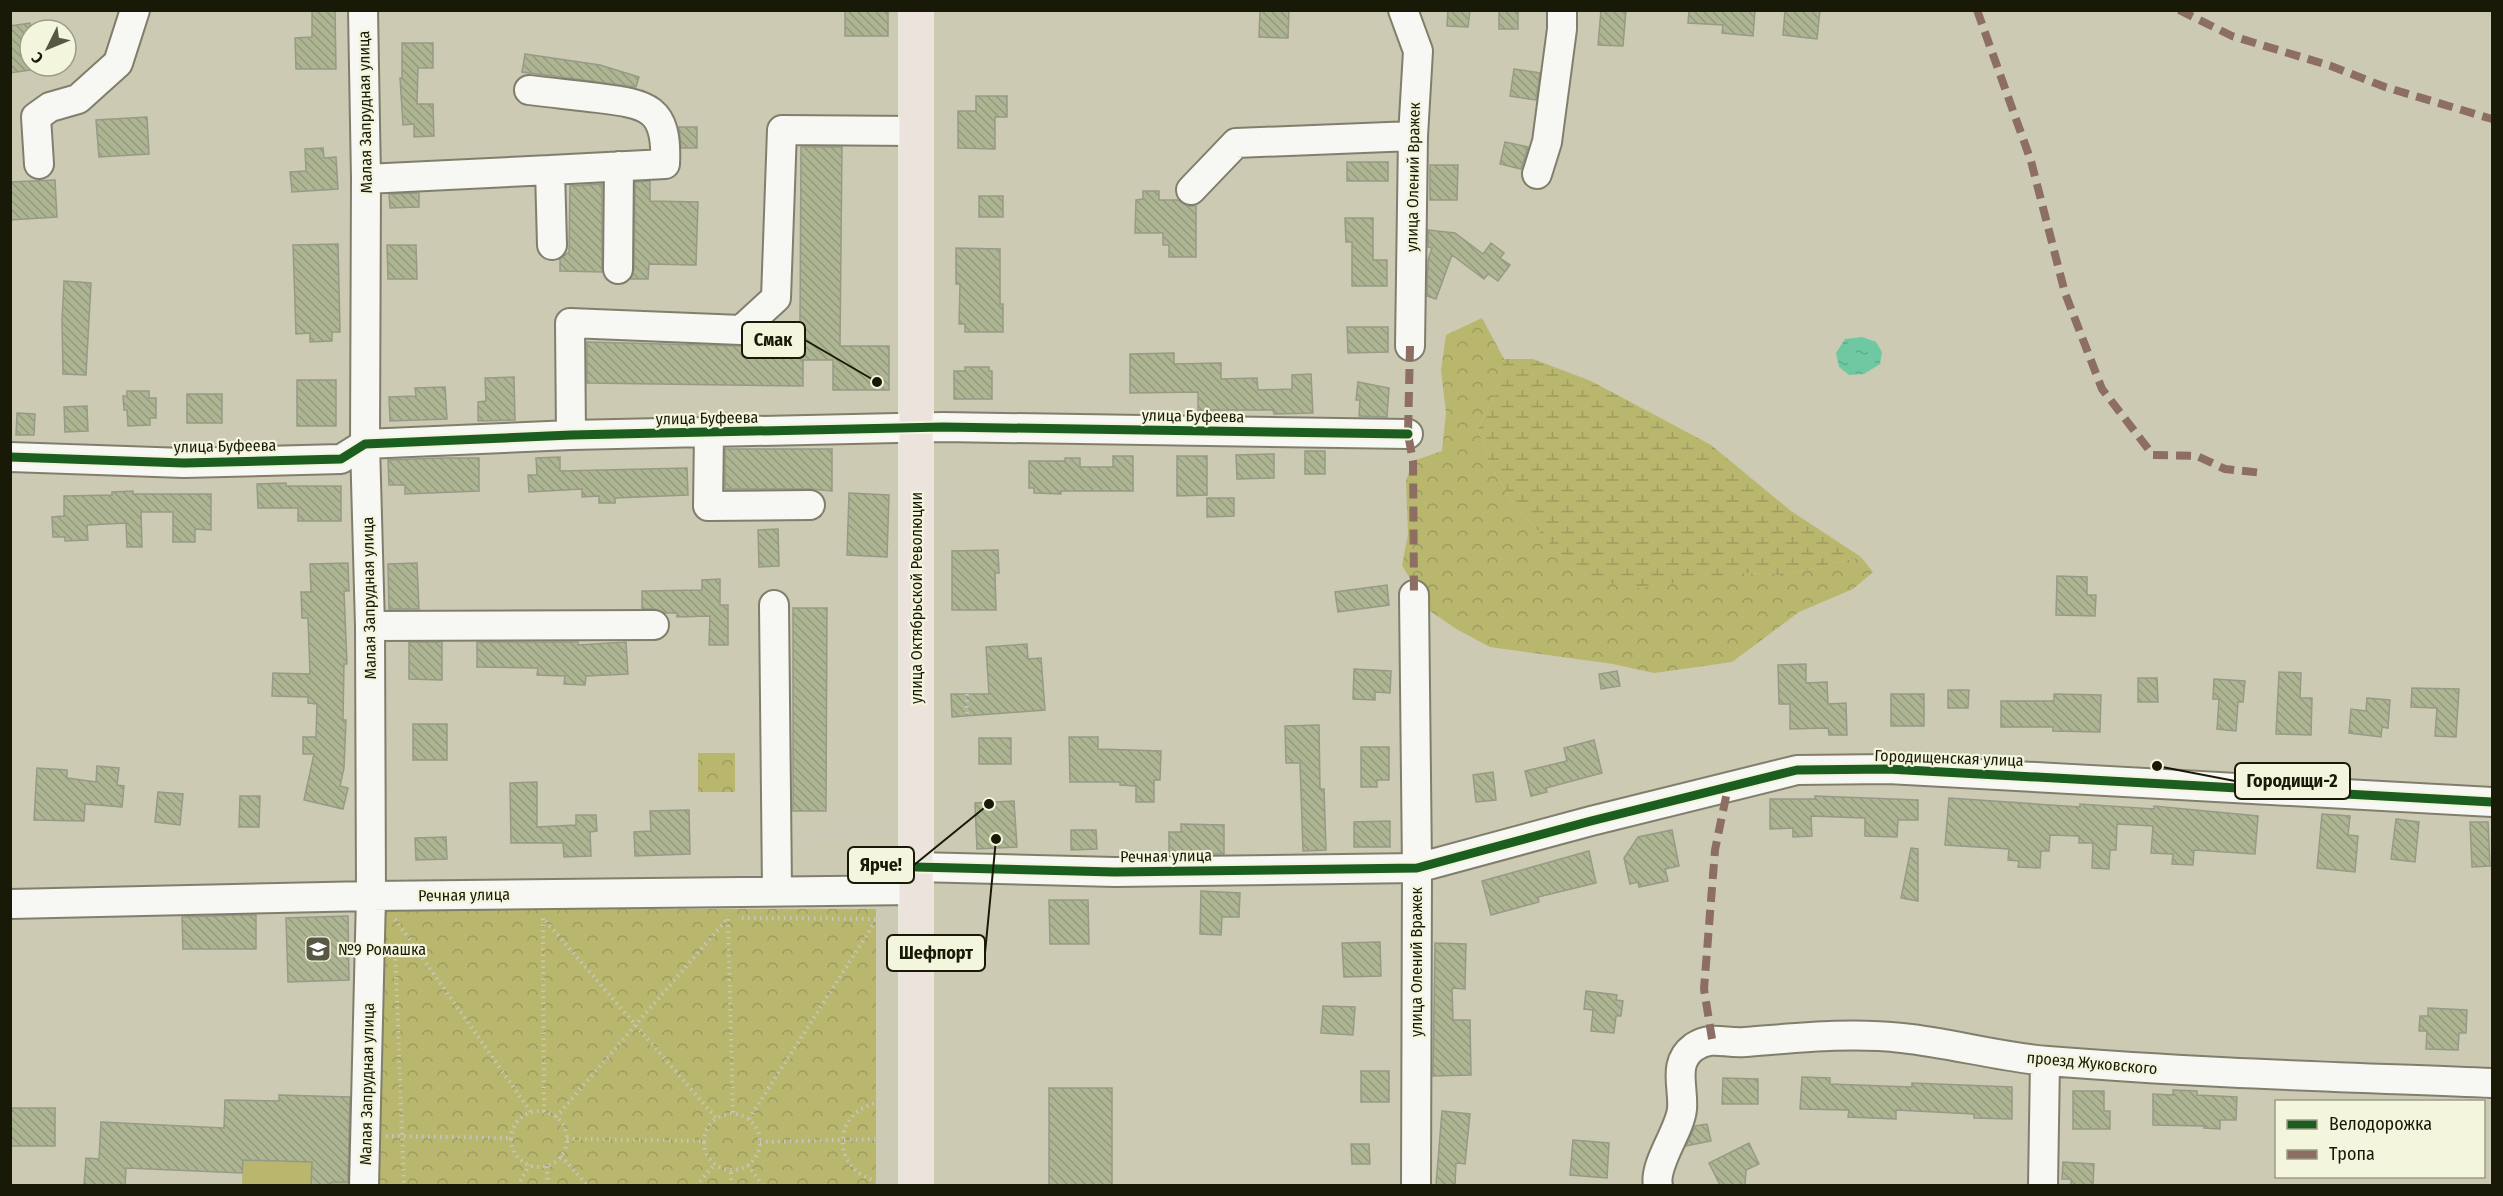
<svg xmlns="http://www.w3.org/2000/svg" width="2503" height="1196" viewBox="0 0 2503 1196" font-family="'Fira Sans Condensed',sans-serif">
<defs>
<pattern id="forest-crowns" width="20" height="18" patternUnits="userSpaceOnUse" patternTransform="scale(1.5)"><rect width="20" height="18" fill="#b9b66e"/><path d="M2 6a3 3 0 1 1 6 0M12 15a3 3 0 1 1 6 0" fill="none" stroke="#9e9c5e"/></pattern>
<pattern id="wetland-marsh" width="20" height="14" patternUnits="userSpaceOnUse" patternTransform="scale(1.5)"><rect width="20" height="14" fill="#b9b66e"/><path d="M1 5h8M5 5V1M11 12h8M15 12V8" fill="none" stroke="#9e9c5e"/></pattern>
<pattern id="water-ripples" width="26" height="14" patternUnits="userSpaceOnUse" patternTransform="scale(1.5)"><rect width="26" height="14" fill="#6ec9a3"/><path d="M2 4q2-2 4 0t4 0M15 11q2-2 4 0t4 0" fill="none" stroke="#5fac8b"/></pattern>
<pattern id="building-back-hatch" width="6" height="6" patternUnits="userSpaceOnUse" patternTransform="scale(1.5)"><rect width="6" height="6" fill="#adb593"/><path d="M-1 5l2 2M0 0l6 6M5-1l2 2" fill="none" stroke="#949b7d"/></pattern>
</defs>
<rect width="100%" height="100%" fill="#cccab2"/>
<path fill="url(#forest-crowns)" d="M1482 318 1504 359 1495 394 1478 429 1490 466 1513 503 1569 565 1593 580 1697 579 1741 573 1785 575 1861 557 1873 572 1853 589 1799 612 1732 662 1654 673 1613 664 1490 647 1458 630 1427 609 1402 565 1408 535 1406 481 1413 461 1442 451 1446 413 1441 370 1446 335Z
M698 753H735V792H698Z
M375 909H876V1185H375Z"/>
<path fill="url(#wetland-marsh)" d="M1504 359H1533L1591 381 1711 445 1791 511 1861 557 1785 575 1741 573 1639 588 1593 580 1569 565 1513 503 1490 466 1478 429 1495 394Z"/>
<path fill="#b9b66e" d="M279 1095 354 1097 352 1185H242L243 1129 224 1128 225 1100 279 1101Z"/>
<path fill="url(#water-ripples)" d="M1862 337 1876 342 1882 352 1880 364 1864 374 1849 375 1839 367 1836 353 1845 339Z"/>
<path fill="url(#building-back-hatch)" stroke="#979a87" stroke-width="1.5" d="M312 10H335L336 69H296L295 38 312 37Z
M845 10H888V36H845Z
M1260 10H1289L1288 38 1259 37Z
M1448 10H1470L1468 27 1447 26Z
M1499 10H1518V29H1499Z
M1601 10H1626L1623 46 1598 45Z
M1689 10H1755L1753 36 1722 33 1723 25 1688 23Z
M1785 10H1820L1817 39 1783 35Z
M30 23V70L10 73V26Z
M402 43H433V68H418L417 104H433L434 136 414 137V124L403 125 400 78H402Z
M525 54 600 65 639 77 636 87 522 72Z
M1514 69 1540 73 1536 100 1510 96Z
M976 96H1007V117H995V149L958 148V111H976Z
M147 117 149 154 99 157 96 120Z
M679 127H697V148H681Z
M1505 142 1528 147 1521 169 1500 164Z
M801 147H842L840 346H889V390H833V360H803V386L587 383V342L740 346 748 344H767V329L771 325H800Z
M323 148 324 158 336 157 338 189 292 192 290 172 306 171 305 149Z
M1347 162H1388V181H1347Z
M1430 165H1458L1457 200H1430Z
M55 180 57 217 10 220V182Z
M650 181V201L698 202 696 265 649 264 648 279H631L634 269 635 182Z
M602 184V272L560 271V259L569 252 570 186Z
M1143 191H1159V200H1178L1187 206H1196V257H1169V245H1163V233H1135L1136 200 1143 199Z
M419 193V207L390 208 389 194Z
M979 196H1003V217H979Z
M1345 218H1373V260H1387V286H1352V242H1346Z
M1428 230 1455 233 1483 254 1491 243 1504 253 1500 258 1510 265 1498 281 1488 274 1484 279 1452 255 1436 299 1427 296 1428 260 1432 248 1428 247Z
M338 244 340 332H332V341L310 342V333L296 334 293 245Z
M387 245H416L417 279H388Z
M956 248 1000 249V304H1003V332H965V324H959L960 284H956Z
M64 281 91 283 86 375 63 374 62 320Z
M1347 327H1388V352L1348 353Z
M1174 353V364L1221 363V379L1257 378 1258 390 1292 389V375L1311 374 1313 413 1274 414 1273 410H1198V392L1130 393V354Z
M965 367H989V371H992V399H954V371H965Z
M514 377 515 420 478 421V402L486 401 485 378Z
M297 380H336V426H297Z
M1358 382 1389 388 1387 417 1359 416 1360 400H1356Z
M445 387 447 419 390 421 389 397 416 396 415 388Z
M127 391H149V398H156V418H150V425L128 426 127 410H124L123 396H127Z
M187 394H222V423H187Z
M87 406 88 431 65 432 64 407Z
M17 413 35 414 34 435H16Z
M725 449H832V491L810 489H725Z
M1305 451H1325V474H1305Z
M1274 454V478L1237 479 1236 455Z
M1113 456H1133V491H1061V494L1034 493V488H1029V461H1065V458H1080V467H1113Z
M1177 456H1207V495L1177 496Z
M560 457V471L687 468 688 495 615 498V503H599V496L582 497V489L529 492 528 475H537L536 458Z
M441 458H479V491L405 494V485H389L388 460Z
M286 483V486H341V521H298V508H258L257 484Z
M133 491V494H211V530L195 529V542H173V512H141L142 547H127L126 523 87 525 88 540 65 541V537H53L52 517 64 516V496L112 495V492Z
M849 493 889 495 887 557 847 555Z
M1207 498H1234V516L1207 517Z
M778 529 779 566 759 567 758 530Z
M998 550 999 573H995L996 610H952V551Z
M348 563 349 591H344L347 664H344L343 720H346L344 768 340 786 348 788 343 809 304 800 314 754H303V737H316L317 704 308 703V697L272 696 273 673 310 674 308 618H302L301 592H311L310 564Z
M417 563 419 609H389L388 564Z
M2057 576 2087 577V595H2096L2095 616 2056 615Z
M720 579V605H728V645H709L710 616 677 617V613H665L655 609H642V591L702 590V580Z
M1387 585 1389 605 1338 612 1335 592Z
M793 608H827L826 811H793Z
M409 642H442V680L409 679Z
M477 642H578V645L626 642 628 674 586 676 585 685 564 684 565 676 537 675 538 668 477 667Z
M1027 644 1028 659 1041 658 1045 710 952 717 951 694H989L986 647Z
M1806 664V683L1827 682 1828 704 1846 703 1847 735H1829L1828 728 1790 729V704H1779L1778 665Z
M1354 669 1391 671 1390 693 1375 692V700L1353 699Z
M1617 671 1620 686 1601 689 1599 674Z
M2279 672 2301 673 2300 698H2312L2311 735 2276 734Z
M2138 678H2157L2158 702H2138Z
M2214 679 2245 681 2243 702H2238L2236 731 2217 729 2219 699H2213Z
M2412 688 2459 689 2456 737 2435 736 2437 708 2411 707Z
M1948 690H1969L1968 708H1948Z
M1891 694H1924V726H1891Z
M2054 694 2101 695 2100 732 2053 731V727H2001V701H2054Z
M2367 698 2390 700 2388 728 2382 727 2381 737 2349 733 2351 709 2366 711Z
M413 724H447V760H413Z
M1319 725 1320 789H1324L1326 850 1303 851 1300 763H1286L1285 726Z
M1069 737H1098V749L1161 751 1160 780H1154V802H1136V786L1120 785V782H1070Z
M979 738H1011V764H979Z
M1594 740 1602 773 1546 788 1547 792 1531 796 1525 771 1567 761 1564 748Z
M1361 747H1389V780H1377V787H1361Z
M97 766 119 768 117 785 124 786 122 807 85 804 84 821 34 820 37 768 67 770V778L96 782Z
M1493 772 1496 800 1476 802 1473 775Z
M537 782V827L576 825V815H596L597 831 590 832 591 856 564 857 563 843H511L510 783Z
M158 792 183 794 180 825 155 822Z
M240 796H260L259 827H239Z
M1815 796 1918 800V820H1898L1897 837 1865 836V818L1811 816 1812 836 1793 837V828L1770 829V799H1815Z
M1949 798 2080 807V804L2154 809V806L2258 816 2255 854 2194 850 2193 865 2172 864 2173 854 2151 853 2153 826 2117 824 2116 850H2110L2109 869 2092 868 2093 843H2079V836L2050 835 2049 851H2041L2040 868 2018 867 2019 861 2008 860 2009 849 1945 845Z
M1014 801 1017 847 977 849 975 803Z
M689 810 690 854 635 856 634 832 651 831 650 811Z
M2322 814 2350 816 2348 835 2358 836 2355 872 2317 868Z
M2396 819 2419 822 2415 862 2391 859Z
M1390 821V847H1354V822Z
M2470 822H2488L2490 866 2472 867Z
M1181 824 1224 825V854L1169 853V832H1181Z
M1071 830H1096L1097 849 1071 850Z
M1672 830 1679 866 1665 869 1668 881 1639 887 1638 882 1630 884 1624 858 1638 837Z
M446 837 447 859 416 860 415 838Z
M1911 848 1918 849V901L1901 898Z
M1589 851 1596 883 1538 897 1539 902 1491 915 1482 881Z
M1201 891 1240 893 1239 917H1222L1221 935 1200 934Z
M1049 900H1088L1089 944H1050Z
M238 915H256V949H183L182 917Z
M348 916 349 980 288 982 286 918Z
M1380 942 1381 976 1344 977 1342 943Z
M1435 943 1466 944 1465 989 1452 988 1453 1020H1470L1471 1075 1433 1076Z
M1586 991 1617 995 1616 1000 1623 1001 1621 1016H1616L1614 1033 1591 1031 1593 1010 1584 1009Z
M1323 1006 1355 1007 1353 1035 1321 1033Z
M2428 1008 2467 1010 2466 1033H2459L2458 1050 2426 1049 2427 1031H2419L2420 1016H2428Z
M1361 1071H1389V1102H1361Z
M1802 1077 1830 1078V1084L1912 1087V1083L2012 1087V1119L1974 1118V1114L1896 1110V1119L1848 1117 1849 1110 1800 1109Z
M1723 1078 1758 1079V1104H1722Z
M1049 1088H1112V1185H1049Z
M2173 1090 2197 1091V1095L2237 1097 2236 1120H2220V1129L2204 1128V1126L2153 1125V1094L2173 1095Z
M2073 1091H2104V1111H2110V1129H2073Z
M279 1095 350 1097 348 1182H331L330 1185H311L312 1162 243 1160 242 1173 126 1168 125 1185H84L86 1158 99 1159 101 1122 224 1128 225 1100 279 1101Z
M10 1108H55V1146H10Z
M1442 1111 1470 1114 1465 1164 1456 1163 1455 1185H1436Z
M1707 1124 1711 1141 1686 1146 1695 1126Z
M1573 1140 1609 1143 1607 1178 1570 1175Z
M1749 1143 1759 1164 1746 1170 1745 1185H1720L1709 1163Z
M1351 1144H1369L1370 1164H1352Z
M2063 1162 2094 1164 2093 1185H2071V1179H2062Z"/>
<g fill="none" stroke-linecap="round" stroke-linejoin="round">
<g stroke="#817f6c" stroke-width="32">
<path id="minor" d="M363 10 366 179 365 444 370 626 371 896 364 1186
M1403 10 1418 51 1413 136 1410 346
M529 90C552 93 575 95 598 98 647 104 668 107 665 164L550 170 552 245
M39 164 36 117 50 107 78 99 118 63 135 10
M1537 174 1547 142 1562 29V10
M366 179 550 170
M1191 190 1236 143 1413 136
M618 269 619 166
M709 433 708 506 810 505
M571 435 570 323 741 330 776 298 782 130 916 131
M10 457 184 463 341 459 365 444 571 435 943 427 1408 434
M1414 595 1417 868 1416 1186
M774 605 777 890
M370 626 654 625
M916 867 1115 872 1417 868 1591 821 1797 770 1888 769 2492 802
M10 904 371 896 917 890
M1658 1186C1653 1165 1680 1131 1682 1109 1684 1087 1672 1063 1694 1047 1712 1035 1725 1044 1745 1042 1797 1038 1850 1032 1902 1038 1951 1043 1999 1057 2048 1061 2196 1073 2344 1077 2492 1083
M2043 1186 2045 1061"/>
</g>
<g stroke="#e8e7dc" stroke-width="36">
<path id="major" d="M916 10V1186"/>
</g>
<path stroke="#c7c7c0" stroke-width="4" stroke-dasharray="1.5 4.5" stroke-linecap="butt" d="M944 479 948 675H967L966 803 952 810V842
M798 833 890 832
M742 918 885 919
M395 919 531 1112
M395 947 404 1186
M511 1139a28 28 0 1 1 56 0a28 28 0 1 1-56 0Z
M544 1112 543 918 716 1118
M704 1142a28 28 0 1 1 56 0a28 28 0 1 1-56 0Z
M556 1117 728 918 733 1114
M749 1119 877 919
M386 1136 511 1138
M567 1139 704 1141
M760 1142 883 1139
M561 1156 588 1186
M748 1165 763 1186
M547 1166 548 1186
M883 1182C829 1175 829 1107 884 1102
M517 1186 530 1165
M696 1186 715 1164
M731 1186V1170"/>
<use href="#minor" stroke="#f7f7f3" stroke-width="28"/>
<use href="#major" stroke="#ece4dc" stroke-width="33"/>
<path stroke="#8d6e63" stroke-width="8" stroke-dasharray="15 8" stroke-linecap="butt" d="M1977 10 2031 161 2065 293 2102 389 2153 455 2197 456 2225 469 2263 473
M2179 10 2232 36 2331 66 2385 87 2492 119
M1410 346 1408 434 1413 461 1414 595
M1712 1039 1704 989 1715 850 1728 787"/>
<g stroke="#f4f5dd" stroke-width="13">
<path id="cycleway" d="M10 457 184 463 341 459 365 444 571 435 943 427 1408 434
M916 867 1115 872 1417 868 1591 821 1797 770 1888 769 2492 802"/>
</g>
<use href="#cycleway" stroke="#1b5e20" stroke-width="9"/>
</g>
<defs>
<g id="school-square" transform="scale(1.35)"><rect x="-9" y="-9" width="18" height="18" rx="4" fill="#585743" stroke="#f4f5dd"/><path d="M0-5L7-2L0 1L-7-2ZM-4 1L0 2.5L4 1V4Q0 6-4 4Z" fill="#fff"/></g>
</defs>
<g fill-rule="evenodd">
<use href="#school-square" x="318" y="949"/>
</g>
<g text-anchor="middle" dominant-baseline="central" stroke-width="4.5" stroke-linejoin="round" paint-order="stroke">
<g font-size="16" fill="#191907" stroke="#f4f5dd">
<text transform="translate(365 112) rotate(-91)">Малая Запрудная улица</text>
<text transform="translate(1413 177) rotate(-89)">улица Олений Вражек</text>
<text transform="translate(1193 416) rotate(1)">улица Буфеева</text>
<text transform="translate(707 418) rotate(-1)">улица Буфеева</text>
<text transform="translate(225 446) rotate(-1)">улица Буфеева</text>
<text transform="translate(369 598) rotate(-91)">Малая Запрудная улица</text>
<text transform="translate(916 598) rotate(-90)">улица Октябрьской Революции</text>
<text transform="translate(1949 758) rotate(2)">Городищенская улица</text>
<text transform="translate(1166 856) rotate(-1)">Речная улица</text>
<text transform="translate(464 895) rotate(-1)">Речная улица</text>
<text transform="translate(1416 962) rotate(-90)">улица Олений Вражек</text>
<text transform="translate(2092 1063) rotate(5)">проезд Жуковского</text>
<text transform="translate(367 1084) rotate(-89)">Малая Запрудная улица</text>
</g>
<g font-size="16" fill="#191907" stroke="#f4f5dd" text-anchor="start">
<text x="338" y="949">№9 Ромашка</text>
</g>
</g>
<path fill="none" stroke="#191907" stroke-width="2" d="M877 382L805 340M2157 766L2235 781M989 804L914 865M996 839L985 953"/>
<g fill="#191907" stroke="#f4f5dd" stroke-width="2">
<circle cx="877" cy="382" r="6"/>
<circle cx="2157" cy="766" r="6"/>
<circle cx="989" cy="804" r="6"/>
<circle cx="996" cy="839" r="6"/>
</g>
<g fill="#f4f5dd" stroke="#191907" stroke-width="2">
<rect x="742" y="322" width="63" height="36" rx="6"/>
<rect x="2235" y="763" width="115" height="36" rx="6"/>
<rect x="848" y="847" width="66" height="36" rx="6"/>
<rect x="887" y="935" width="98" height="36" rx="6"/>
</g>
<g font-size="18" text-anchor="middle" font-weight="bold" fill="#191907">
<text x="773" y="346">Смак</text>
<text x="2292" y="787">Городищи-2</text>
<text x="881" y="871">Ярче!</text>
<text x="936" y="959">Шефпорт</text>
</g>
<rect width="2503" height="1196" fill="none" stroke="#191907" stroke-width="24"/>
<rect x="2275" y="1100" width="210" height="78" fill="#f4f5dd" stroke="#9c9d87" stroke-width="1.5"/>
<rect x="2287" y="1120" width="30" height="9" fill="#1b5e20" stroke="#9c9d87" stroke-width="1.5"/>
<text x="2329" y="1130" font-size="18" fill="#191907">Велодорожка</text>
<rect x="2287" y="1150" width="30" height="9" fill="#8d6e63" stroke="#9c9d87" stroke-width="1.5"/>
<text x="2329" y="1160" font-size="18" fill="#191907">Тропа</text>
<g transform="translate(48 48) rotate(227)"><circle r="28" fill="#f4f5dd" stroke="#9c9d87" stroke-width="1.5"/>
<path d="M0-4.5L10 22L0 15L-10 22Z" fill="#585743"/>
<text y="-9" font-size="16" font-weight="bold" text-anchor="middle" fill="#191907">С</text>
</g>
</svg>
